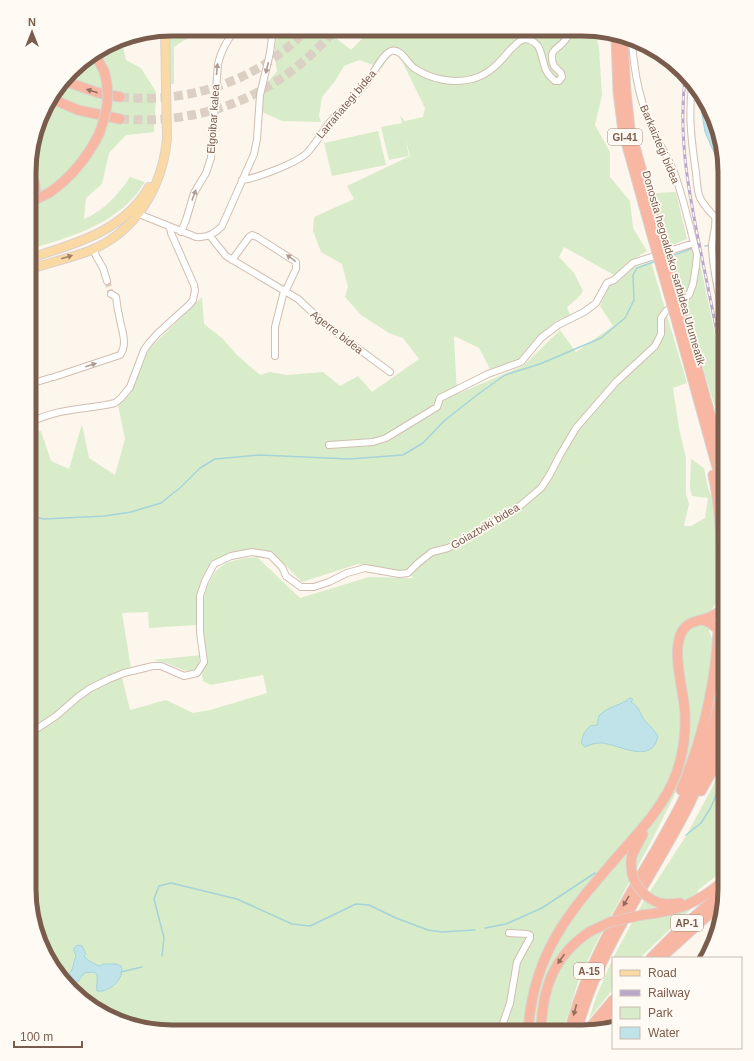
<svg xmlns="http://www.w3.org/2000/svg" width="754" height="1061" viewBox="0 0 754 1061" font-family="Arial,sans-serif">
<rect width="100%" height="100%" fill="#fdf6ec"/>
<path fill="#d8ecc9" d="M176 29H221C204 32 188 36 174 47V84H170L169 41Z
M278 29H316L328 32 351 50 371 30H595L599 48 602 95 595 125 610 152V177L630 201 633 228 647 251 627 263 614 275 564 247 559 257 574 273 583 291 578 298 567 307 570 315 556 321 540 334 520 359 490 369 479 348 454 336 457 394 523 366 560 330 576 352 613 326 600 306 610 284 619 281 632 268 651 262 687 383 673 388 679 428 686 458V494L689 504 684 526H691L705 518 708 498 692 496 690 489 691 459 704 468 708 488 714 503 717 522 718 598 716 603 710 612 709 631 712 638V647L707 688 702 718 691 758 674 796 651 842 594 947 578 982 563 1032H502L505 1009 496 1032 154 1031 93 1008 44 952 29 889V737L91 689 122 677 130 710 166 700 193 713 210 710 267 693 263 675 211 685 203 681C200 667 203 655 203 641 203 632 201 622 202 613 203 599 208 578 219 568 228 560 246 558 257 557L300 598 369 577 413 578 408 570 400 571 358 564 302 582 285 565 271 553 257 549 241 551 214 561 204 574 197 594 196 625 149 628 148 612 122 613 131 668 104 678 84 688 57 712 29 730 30 433 41 431 51 461 69 469 82 424 89 458 115 475 125 439 118 405 130 394 149 349 202 297 204 324 222 338 237 355 260 375 270 372 287 375 323 372 340 386 358 376 372 392 419 359 403 338 389 333 361 315 345 297 348 287 342 264 321 252 313 231 314 217 354 199 347 186 410 156 405 137 409 156 389 160 381 127 402 123 400 116 405 121 423 117 425 108 398 53H391L382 68 359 60 344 66 335 81 322 97 319 116 321 122 282 121 262 112 263 96 267 83 277 71 274 54Z
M124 38 122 41 126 60 141 68 156 92 154 132 126 135 109 153 102 184 86 198 84 219C105 210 117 196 130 177L145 182C141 187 138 193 134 197 107 227 67 238 30 249V153L48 101 78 64Z
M378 131 386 165 332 176 324 143Z
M676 192 687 239 668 247 654 193Z
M692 248 694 258 700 263 725 382V440L684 306 671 258Z
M200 655C198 682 181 668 166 663 162 662 157 661 153 660Z
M725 757V869L698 890 691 909 640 958H613L643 902 686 836 712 788Z
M613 958V989L589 1019 596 997Z"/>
<path fill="#bfe3e8" stroke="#a5d3da" d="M701 98 710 109 725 172V177L705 132 701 108Z
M630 698 633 699 631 702C641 708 639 713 645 721 650 726 654 730 658 736 652 766 619 744 601 743 595 743 591 744 585 747L581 743 584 733 590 726 597 725C598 722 598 718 599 716 607 706 621 706 630 698Z
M77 945 82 946 86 954 84 956C88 961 94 964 100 966L103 964H116L121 966C126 978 109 993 97 991 96 985 98 980 97 974L94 972 84 973 74 987 67 979 68 974 72 970 76 955 74 951V948Z"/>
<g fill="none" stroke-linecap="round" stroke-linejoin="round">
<path stroke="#a5d3da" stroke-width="1.5" d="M715 244 725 241
M705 246 711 245
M669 257 693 248
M30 516 44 519 105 516 131 512 161 503 181 487 200 468 215 459 260 455 349 459 403 455 423 443 444 421 477 395 505 375 540 364 601 338 625 318 634 300 633 275 637 268 656 261
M686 835 701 823 710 809 725 775
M485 928 506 924 542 908 595 873
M162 956 164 938 154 899 159 886 171 883 237 899 292 924 310 926 356 904 369 905 396 918 428 930 442 932 475 930
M121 972 142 967"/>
<path stroke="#dcd0c4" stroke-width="6" stroke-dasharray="6 3" stroke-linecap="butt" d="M107 281 111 294"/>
<path stroke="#dcd0c4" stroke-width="9" stroke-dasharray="9 4.5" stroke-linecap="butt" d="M120 97C189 104 259 81 307 29
M120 119C204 125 277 96 332 33
M570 1032 572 1022"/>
<g stroke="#d1beb0" stroke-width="8">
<path id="minor" d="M692 87C688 116 692 145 696 173 697 181 697 191 700 198 704 205 710 212 715 217 717 227 712 237 712 247 713 273 720 299 725 324
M242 180C257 178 294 164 306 154 315 145 322 132 330 122 342 108 356 97 367 82 373 74 382 55 391 51 401 48 407 63 414 68 430 79 453 84 472 79 489 75 500 62 510 50 514 47 517 42 522 40 527 38 534 41 538 46 545 59 541 70 555 81H559L562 77 561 73 554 66C547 48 559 50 566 39 568 37 569 33 570 30
M139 214 196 237C207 238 215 234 222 226L254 154 257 139 260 95 270 53 273 29
M181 232 186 220 194 193 206 173 211 158 218 64C221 50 227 40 236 29
M210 236 226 256 298 299 326 325 390 372
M94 248 96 256 103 268 107 281
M232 260 249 237 252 235 257 237 296 262V269L285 292
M111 294 116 297 118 311
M275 356V327L284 291
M54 377 120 355C129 343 120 327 119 314
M30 384 50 378
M30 423C56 408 86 410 115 403L121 398 130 387 144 350 149 343 158 333 190 304 193 300 195 290 194 285 171 233 170 228
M329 445 373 442 386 438 437 407 440 398 488 374 521 362 541 338 558 325 584 312 596 303 607 283 614 280 633 263 694 243C688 220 683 197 675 175 670 160 661 148 655 134 640 104 635 77 632 43
M29 734 56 716 78 697 89 689 109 679 124 673 153 666H161L184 676 197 673 204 662 200 632V596L205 581 214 564 231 556 252 552 270 555 282 567 286 576 301 587H314L329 582 347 573 365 568 399 574 408 573 418 563 432 552 448 548 466 539 521 505 541 488 549 476 560 455 576 428 616 382 655 346 661 334V318L666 311 689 295 693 284 696 266 697 254 694 243
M500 1032 510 1003 517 962 530 938V935L527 934 509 933"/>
</g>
<g stroke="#dad1cd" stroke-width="10">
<path id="major" d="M30 258C75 244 124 231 149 187
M30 269C49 263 70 258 89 251 136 232 162 188 167 139L165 30"/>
</g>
<g stroke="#dad1cd" stroke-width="11">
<path id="highway" d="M332 33 335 29
M616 37 618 92 623 131 652 235
M623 40 626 92 630 129 659 233
M95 54 104 71
M64 81 99 93 120 97
M50 98 78 110 120 119
M49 193C72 177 87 158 99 134
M30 209C37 197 37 184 30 172
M685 324 725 468
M678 326 720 478 725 502
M713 475C720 506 721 538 722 570 722 582 724 595 721 607
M703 620 710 623 715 627
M681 790C702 740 715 687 718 632
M701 791 714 768 725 742
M632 855 643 834
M659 903 668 904 680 903
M642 915C679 911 696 904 725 880
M651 958 679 930 725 890
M661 958 724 901
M572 1022C594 942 645 875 682 802 702 762 717 719 725 675
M579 1024C601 944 652 878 689 805 704 774 716 742 725 709
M598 1028 613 1009
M587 1031 613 1000
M528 1032C533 949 573 908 624 849 642 829 660 809 672 784 682 762 686 737 685 713 684 691 670 648 683 630 691 618 706 622 717 613
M541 1032C542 989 553 957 589 932"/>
</g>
<use href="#minor" stroke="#fff" stroke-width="6"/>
<use href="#major" stroke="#fbd9a5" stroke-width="8"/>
<use href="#highway" stroke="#f7b7a3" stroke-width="9"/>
<g stroke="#b9a8c9" stroke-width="3">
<path id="rail" d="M685 78C678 138 689 194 701 253 709 292 717 332 725 372"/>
</g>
<use href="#rail" stroke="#fffaf3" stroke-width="1.5" stroke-dasharray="4.5" stroke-linecap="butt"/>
<g stroke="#dad1cd" stroke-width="11" stroke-linecap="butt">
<path id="highway-bridge" d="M99 134C107 113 111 93 104 71
M30 202 49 193
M659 233 685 324
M652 235 678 326
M632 855C628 876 638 895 659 903
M589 932 610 922 642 915"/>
</g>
<use href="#highway-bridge" stroke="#f7b7a3" stroke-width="9"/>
</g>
<defs><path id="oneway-solid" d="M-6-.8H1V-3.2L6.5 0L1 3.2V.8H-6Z"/></defs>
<g fill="#af9d94">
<use href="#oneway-solid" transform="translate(267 68) rotate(104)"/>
<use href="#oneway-solid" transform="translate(217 69) rotate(-85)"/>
<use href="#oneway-solid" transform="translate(194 195) rotate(-70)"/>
<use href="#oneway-solid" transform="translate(291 258) rotate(-144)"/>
<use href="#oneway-solid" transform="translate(91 365) rotate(-17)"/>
</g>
<g fill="#936e5e">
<use href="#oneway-solid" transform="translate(92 91) rotate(-163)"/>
<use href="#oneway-solid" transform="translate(626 901) rotate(120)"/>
<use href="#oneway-solid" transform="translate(561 959) rotate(125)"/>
<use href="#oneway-solid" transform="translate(575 1010) rotate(105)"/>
</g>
<use fill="#a18267" href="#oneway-solid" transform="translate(67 257) rotate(-18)"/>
<g text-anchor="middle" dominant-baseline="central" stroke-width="3.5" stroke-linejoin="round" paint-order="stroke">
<g fill="#fffaf3" stroke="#a28b7f" stroke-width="1">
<rect x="608" y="129" width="34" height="16" rx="3"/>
<rect x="671" y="915" width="32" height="16" rx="3"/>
<rect x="574" y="963" width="30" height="16" rx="3"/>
</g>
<g font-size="10" font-weight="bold" fill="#7a5c4d">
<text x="625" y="137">GI-41</text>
<text x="687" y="923">AP-1</text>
<text x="589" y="971">A-15</text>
</g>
<g font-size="11" fill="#7a5c4d" stroke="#fffaf3">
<text transform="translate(346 104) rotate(-50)">Larrañategi bidea</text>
<text transform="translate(213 119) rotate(-86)">Elgoibar kalea</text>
<text transform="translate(660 144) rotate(67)">Barkaiztegi bidea</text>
<text transform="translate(674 268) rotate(74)">Donostia hegoaldeko sarbidea Urumeatik</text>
<text transform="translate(337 332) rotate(38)">Agerre bidea</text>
<text transform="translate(485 526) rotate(-31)">Goiaztxiki bidea</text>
</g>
</g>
<path d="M0 0H754V1061H0ZM172 36H582A136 136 0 0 1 718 172V889A136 136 0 0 1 582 1025H172A136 136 0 0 1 36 889V172A136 136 0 0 1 172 36Z" fill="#fffaf3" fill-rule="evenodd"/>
<path fill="none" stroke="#7a5c4d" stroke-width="5" d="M172 36H582A136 136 0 0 1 718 172V889A136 136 0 0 1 582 1025H172A136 136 0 0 1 36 889V172A136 136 0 0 1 172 36Z"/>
<rect x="612" y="957" width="130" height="92" fill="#fffaf3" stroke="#cabbb1"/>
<rect x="620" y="970" width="20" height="6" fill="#fbd9a5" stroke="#cabbb1"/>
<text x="648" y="977" font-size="12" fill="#7a5c4d">Road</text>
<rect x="620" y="990" width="20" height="6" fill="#b9a8c9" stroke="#cabbb1"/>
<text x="648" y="997" font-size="12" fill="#7a5c4d">Railway</text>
<rect x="620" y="1007" width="20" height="12" fill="#d8ecc9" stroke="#cabbb1"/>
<text x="648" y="1017" font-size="12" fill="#7a5c4d">Park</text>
<rect x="620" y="1027" width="20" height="12" fill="#bfe3e8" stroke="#cabbb1"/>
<text x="648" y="1037" font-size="12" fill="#7a5c4d">Water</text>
<g transform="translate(32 32)" stroke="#fffaf3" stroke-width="3" paint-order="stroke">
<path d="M0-3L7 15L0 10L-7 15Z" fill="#7a5c4d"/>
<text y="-6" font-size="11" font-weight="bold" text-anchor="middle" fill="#7a5c4d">N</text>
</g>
<path d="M14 1041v6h68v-6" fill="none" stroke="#7a5c4d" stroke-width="2"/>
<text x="20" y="1041" font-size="12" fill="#7a5c4d" stroke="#fffaf3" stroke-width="3" paint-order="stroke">100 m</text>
</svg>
